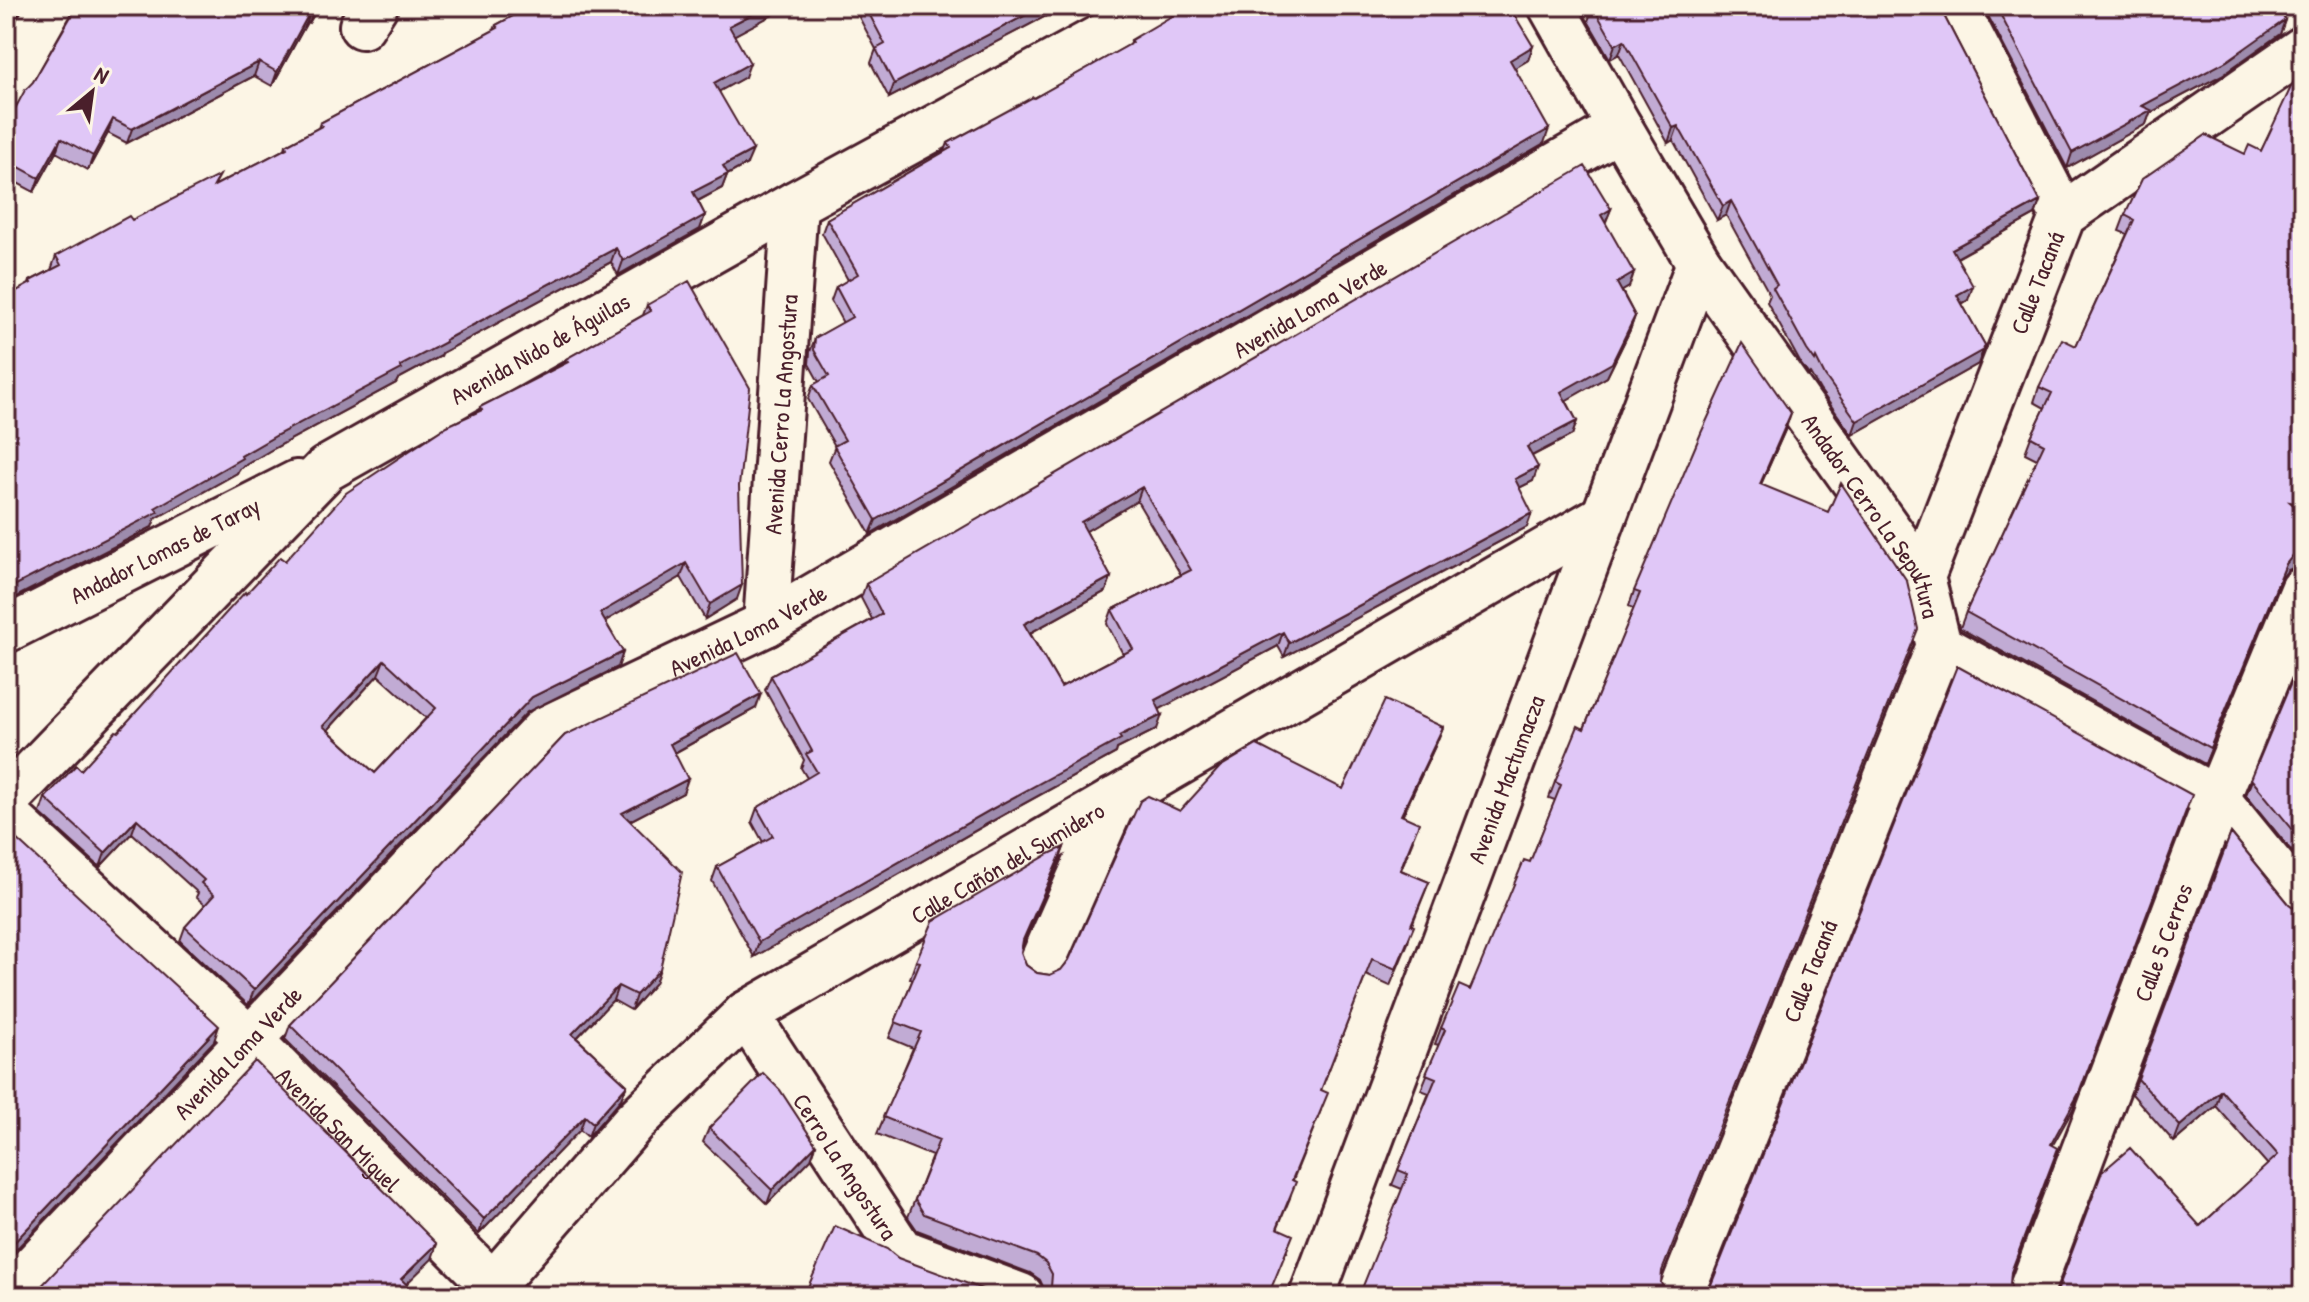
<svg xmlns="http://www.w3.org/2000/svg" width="2309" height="1302" viewBox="0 0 2309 1302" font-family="'Patrick Hand',sans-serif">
<rect width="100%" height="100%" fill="#fcf5e5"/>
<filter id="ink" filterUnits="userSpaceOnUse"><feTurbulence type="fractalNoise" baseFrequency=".0125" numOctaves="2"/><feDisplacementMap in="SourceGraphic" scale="16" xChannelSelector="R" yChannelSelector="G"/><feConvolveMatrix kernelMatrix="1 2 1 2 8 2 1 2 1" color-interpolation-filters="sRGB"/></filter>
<g filter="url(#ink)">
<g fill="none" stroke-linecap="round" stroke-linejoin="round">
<g stroke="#4a1f2b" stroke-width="50">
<g id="minor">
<path id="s1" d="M1551 6 1620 128 1699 263 1922 577 1939 646 2217 799 2303 904"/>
<path d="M1955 6 2063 215"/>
<path d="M362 26 375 6"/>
<path d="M6 84 51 6"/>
<path id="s2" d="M1922 577 2063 215 2303 49"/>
<path id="s3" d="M766 624 795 204"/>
<path id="s4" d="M6 630 297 483"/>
<path id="s5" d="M6 800 326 469 795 204 1158 6"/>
<path id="s6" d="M6 815 250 1040 493 1285"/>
<path d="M1040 967 1114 800"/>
<path id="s7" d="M746 1014 901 1251 1021 1296"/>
<path id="s8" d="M6 1296 545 729 766 624 1620 128"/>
<path id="s9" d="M483 1296 634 1122 746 1014 1603 517"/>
<path id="s10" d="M1312 1296 1699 263"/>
<path id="s11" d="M1680 1296 1939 646"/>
<path id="s12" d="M2029 1296 2217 799 2303 590"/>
</g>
</g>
<use href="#minor" stroke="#fcf5e5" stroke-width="44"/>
</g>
<path fill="#c1abd4" stroke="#4a1f2b" stroke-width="2" fill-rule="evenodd" d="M76 6H319L309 23 307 22 272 86 254 76 127 143 108 133 88 170 56 152 34 192 6 177V120L8 122 33 82Z
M532 6H789L734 35 745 77 719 91 747 164 727 175 722 188 698 201 705 215 700 229 618 275 611 262 442 353 441 356 398 379 396 383 271 450 239 469 237 473 155 519 152 527 6 602V297L29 284 30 281 51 270 56 256 132 220 216 185 285 149 286 145 318 128 320 123 494 30 496 25Z
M853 6H1065L889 98 871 63 876 49Z
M1587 6H1939L2040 201 2035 215 1957 258 1968 300 1962 304 1985 345 1978 364 1852 435 1820 390 1810 373 1809 375 1801 364 1767 302 1770 295 1726 215 1717 220 1673 140 1668 143 1619 54 1610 59 1588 21 1591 13Z
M1983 6H2278L2285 20 2280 34 2222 75 2150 113 2146 124 2067 168Z
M1131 40 1533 46 1528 60 1515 68 1544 143 870 534 829 461 835 446 808 399 813 385 819 382 809 364 810 352 815 338 843 323 831 301 836 287 848 280 822 233 827 219 945 151 948 143 1034 98 1129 45Z
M2303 68V566L2300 565 2288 570 2280 580 2205 764 1960 628 1966 612 2037 459 2025 453 2031 437 2045 408 2034 402 2039 387 2076 346 2127 234 2119 231 2125 215 2245 154 2261 151Z
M1611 209 1605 223 1629 287 1622 291 1635 316 1630 330 1607 377 1566 400 1577 421 1572 435 1532 456 1533 481 1519 488 1527 527 1284 657 1278 646 1159 709 1157 729 1117 749 1116 753 987 824 754 957 712 881 717 867 763 842 752 822 757 808 807 778 801 768 804 760 765 690 771 676 872 619 861 598 866 584ZM1137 501 1181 575 1112 610 1107 624 1123 654 1061 687 1030 633 1106 591 1111 577 1086 531Z
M647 305 739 486 737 599 705 619 681 577 605 621 623 652 618 667 527 712 248 1005 180 941 185 927 205 905 196 897 198 893 132 833 100 867 40 813 45 798 81 770 118 732 246 594 285 561 479 411 480 407 565 364 566 359 643 315ZM378 675 426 718 375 773 328 730Z
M1786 428 1761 484 1907 581 1402 1189 1392 1185 1429 1093 1421 1090 1439 1045 1435 1044 1441 1028 1470 990 1530 862 1555 800 1549 798 1555 782 1584 729 1634 609 1629 606 1634 591Z
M2303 654V865L2246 795Z
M756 708 675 753 683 793 629 821 655 983 631 1010 613 1000 577 1038 627 1085 621 1099 588 1137 580 1130 479 1234 285 1039 290 1025 565 735Z
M1443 727 1436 744 1402 816 1413 840 1401 870 1429 882 1412 925 1408 943 1390 986 1366 975 1321 1090V1110L1293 1180 1290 1198 1277 1229 1287 1252 1045 1295V1291L1040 1280 1030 1273 917 1230 908 1217 932 1156 877 1134 913 1048 889 1038 913 979 910 978 916 961 1064 847 1058 864 1022 945 1021 952 1026 965 1037 973 1050 975 1061 970 1180 811 1343 789Z
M2231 833 2289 904 2299 911 2303 1296 2200 1226 2268 1165 2216 1106 2174 1142 2132 1094Z
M709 1128 816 1145 811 1159 767 1204 703 1142Z"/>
<path fill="#9d8bad" stroke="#4a1f2b" stroke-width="2" d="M316 6H319L309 23 314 9Z
M768 6H789L724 41 729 26Z
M1043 6H1065L889 98 894 84Z
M312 8 307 22 272 86 277 72Z
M2285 20 2280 34 2222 75 2150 113 2146 124 2067 168 2072 153 2142 106Z
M1624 40 1619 54 1610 59 1615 45Z
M1533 46 1528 60 1505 74 1510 60Z
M259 62 254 76 127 143 132 129Z
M750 63 745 77 709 97 714 83Z
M113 119 108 133 88 170 93 156Z
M1678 126 1673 140 1668 143 1673 128Z
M1549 129 1544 143 870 534 876 520Z
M61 138 56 152 34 192 39 178Z
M753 150 747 164 727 175 722 188 688 206 693 192 723 166Z
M1731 201 1726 215 1717 220 1723 206Z
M2040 201 2035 215 1947 263 1952 249Z
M1611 209 1605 224 1601 215Z
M705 215 700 229 618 275 623 261Z
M616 248 611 262 442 353 441 356 398 379 396 383 271 450 239 469 237 473 155 519 152 527 6 602V590L277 435 400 366 445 340Z
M1634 273 1629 287 1612 297 1617 283Z
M1973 286 1968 300 1952 309 1957 295Z
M1635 316 1630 330 1607 377 1556 406 1561 392Z
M1983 350 1978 364 1852 435 1857 421Z
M1791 413 1786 428 1754 500 1760 484Z
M1577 421 1572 435 1522 461 1527 447Z
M1538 467 1533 481 1509 493 1515 479Z
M1142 487 1137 501 1076 537 1081 522Z
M2290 502 2303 504V520Z
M1532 513 1527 527 1284 657 1289 643Z
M2303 551V558L2300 565 2288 570 2280 580 2205 764 2286 564 2294 554Z
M686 563 681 577 595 627 600 613Z
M1111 577 1106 591 1019 639 1024 624Z
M742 585 737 599 705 619 710 604Z
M1283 632 1278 646 1149 715 1155 700Z
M623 652 618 667 527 712 248 1005 254 990 532 697Z
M384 660 378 675 318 741 323 726Z
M761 694 756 708 665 758 670 744Z
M1162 715 1157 729 1117 749 1116 753 987 824 754 957 759 942 1119 736Z
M1443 727 1436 744 1395 832 1401 815Z
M688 779 683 793 616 828 622 813Z
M2186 810 2073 1109 2045 1159Z
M137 819 132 833 100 867 105 853Z
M1064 847 1058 864 1017 957 1023 940Z
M660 969 655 983 631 1010 636 995Z
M618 986 613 1000 567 1048 572 1034Z
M219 1026 214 1041 6 1260V1251Z
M627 1085 621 1099 588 1137 593 1123Z
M2221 1090 2216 1106 2174 1142 2180 1126Z
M585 1116 580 1130 479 1234 484 1219Z
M816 1145 811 1159 767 1204 772 1190Z
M437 1244 432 1259 396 1294 401 1279Z"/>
<path fill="#e0c7f7" stroke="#4a1f2b" stroke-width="2" fill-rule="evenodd" d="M77 6H316L314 9 312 8 277 72 259 62 132 129 113 119 93 156 61 138 39 178 6 160V120L8 122 25 90 33 82Z
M532 6H768L729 26 750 63 714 83 753 150 723 166 728 174 693 192 705 215 623 261 616 248 445 340 446 342 400 366 402 369 277 435 241 456 242 458 155 508 158 512 6 590V297L31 283 30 281 61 265 56 256 129 216 132 220 220 175 214 186 287 148 286 145 322 126 320 123 498 28 496 25Z
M865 6H1043L894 84 876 49 885 44Z
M1189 6H1509L1533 46 1510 60 1549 129 876 520 834 446 845 440 813 385 829 376 814 350 815 338 852 317 836 287 858 274 827 219 951 148 948 143 1033 97 1034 98 1132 43 1131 40Z
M1595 6H1939L2040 201 1952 249 1973 286 1957 295 1985 345 1983 350 1857 421 1825 376 1816 358 1815 361 1807 350 1773 288 1777 285 1731 201 1723 206 1678 126 1673 128 1624 40 1615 45 1593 7Z
M1996 6H2278L2285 20 2227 61 2142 106 2151 110 2072 153Z
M2303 68V504L2290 502 2303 513V551L2294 554 2286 564 2210 748 1966 612 2044 444 2031 437 2052 393 2039 387 2062 339 2076 346 2134 220 2125 215 2142 179 2206 135 2245 154 2249 145 2261 151 2299 70Z
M1585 166 1611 209 1601 215 1634 273 1617 283 1635 316 1612 363 1561 392 1577 421 1527 447 1538 467 1515 479 1532 513 1289 643 1283 632 1155 700 1162 715 1119 736 1121 739 992 809 759 942 717 867 773 836 757 808 817 772 806 754 812 751 771 676 882 614 866 584ZM1142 487 1191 570 1112 610 1133 649 1061 687 1024 624 1111 577 1081 522Z
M689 281 750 388 739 486 742 585 710 604 686 563 600 613 623 652 532 697 254 990 185 927 214 895 201 883 204 880 137 819 105 853 45 798 76 765 81 770 116 731 118 732 245 592 246 594 280 557 285 561 346 493 447 426 482 410 480 407 568 362 566 359 651 311 647 305ZM384 660 436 708 375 773 323 726Z
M1742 343 1791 413 1760 484 1828 512 1841 483 1907 581 1918 629 1662 1271 1661 1283 1667 1296H1359L1408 1174 1398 1170 1436 1078 1426 1074 1445 1030 1441 1028 1459 985 1470 990 1524 860 1530 862 1561 785 1555 782 1578 726 1584 729 1640 593 1634 591 1701 433Z
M738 653 761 694 670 744 688 779 622 813 682 872 660 969 636 995 618 986 572 1034 627 1085 593 1123 585 1116 484 1219 290 1025 565 735Z
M2303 654V842L2251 779Z
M1957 666 2192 795 2079 1093 2051 1144 2058 1148 2011 1272 2010 1284 2015 1296H1704L1709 1290Z
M1385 700 1443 727 1401 815 1419 823 1400 870 1429 882 1411 925 1414 926 1396 969 1372 959 1321 1090 1328 1093 1292 1180 1296 1182 1277 1228 1293 1235 1268 1296H1044L1051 1287 1052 1274 1046 1263 1037 1256 924 1214 915 1200 939 1140 883 1117 921 1032 895 1022 920 962 916 961 933 921 1049 854 1064 847 1023 940 1021 952 1026 965 1037 973 1050 975 1061 970 1069 960 1140 801 1148 796 1180 811 1220 767 1257 745 1343 789Z
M2231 833 2289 904 2299 911 2303 912V1296H2053L2058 1289 2102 1172 2130 1148 2200 1226 2278 1155 2221 1090 2180 1126 2138 1079Z
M14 837 219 1026 6 1251V845Z
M255 1061 437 1244 401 1279 413 1291 407 1296H32Z
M763 1073 780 1090 816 1145 772 1190 709 1128Z
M835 1226 887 1249 898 1258 1001 1296H804Z"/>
</g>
<g text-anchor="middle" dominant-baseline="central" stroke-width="7" stroke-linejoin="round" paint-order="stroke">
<g font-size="24" fill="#4a1f2b" stroke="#fcf5e5">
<text stroke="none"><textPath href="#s2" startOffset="316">Calle Tacaná</textPath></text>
<text stroke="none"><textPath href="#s8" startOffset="1656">Avenida Loma Verde</textPath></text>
<text stroke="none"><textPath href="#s5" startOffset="706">Avenida Nido de Águilas</textPath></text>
<text stroke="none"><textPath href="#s3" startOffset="210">Avenida Cerro La Angostura</textPath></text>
<text stroke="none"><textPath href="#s1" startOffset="604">Andador Cerro La Sepultura</textPath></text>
<text stroke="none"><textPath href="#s4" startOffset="178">Andador Lomas de Taray</textPath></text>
<text stroke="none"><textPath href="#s8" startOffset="1008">Avenida Loma Verde</textPath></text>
<text stroke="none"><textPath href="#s10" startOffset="552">Avenida Mactumacza</textPath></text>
<text stroke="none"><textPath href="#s9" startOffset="688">Calle Cañón del Sumidero</textPath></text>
<text stroke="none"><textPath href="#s12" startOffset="378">Calle 5 Cerros</textPath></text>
<text stroke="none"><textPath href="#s11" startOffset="350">Calle Tacaná</textPath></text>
<text stroke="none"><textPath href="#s8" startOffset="336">Avenida Loma Verde</textPath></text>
<text stroke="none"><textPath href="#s6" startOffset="458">Avenida San Miguel</textPath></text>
<text stroke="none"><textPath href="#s7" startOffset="182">Cerro La Angostura</textPath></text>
</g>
</g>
<rect width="2309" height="1302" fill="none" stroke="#fcf5e5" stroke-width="32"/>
<rect x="16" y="16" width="2277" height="1270" fill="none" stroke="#4a1f2b" stroke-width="3" filter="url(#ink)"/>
<g transform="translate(92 92) rotate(29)" stroke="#fcf5e5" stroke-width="6" paint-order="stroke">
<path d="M0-6L14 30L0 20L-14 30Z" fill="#4a1f2b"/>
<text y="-12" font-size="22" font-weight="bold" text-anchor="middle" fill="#4a1f2b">N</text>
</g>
</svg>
